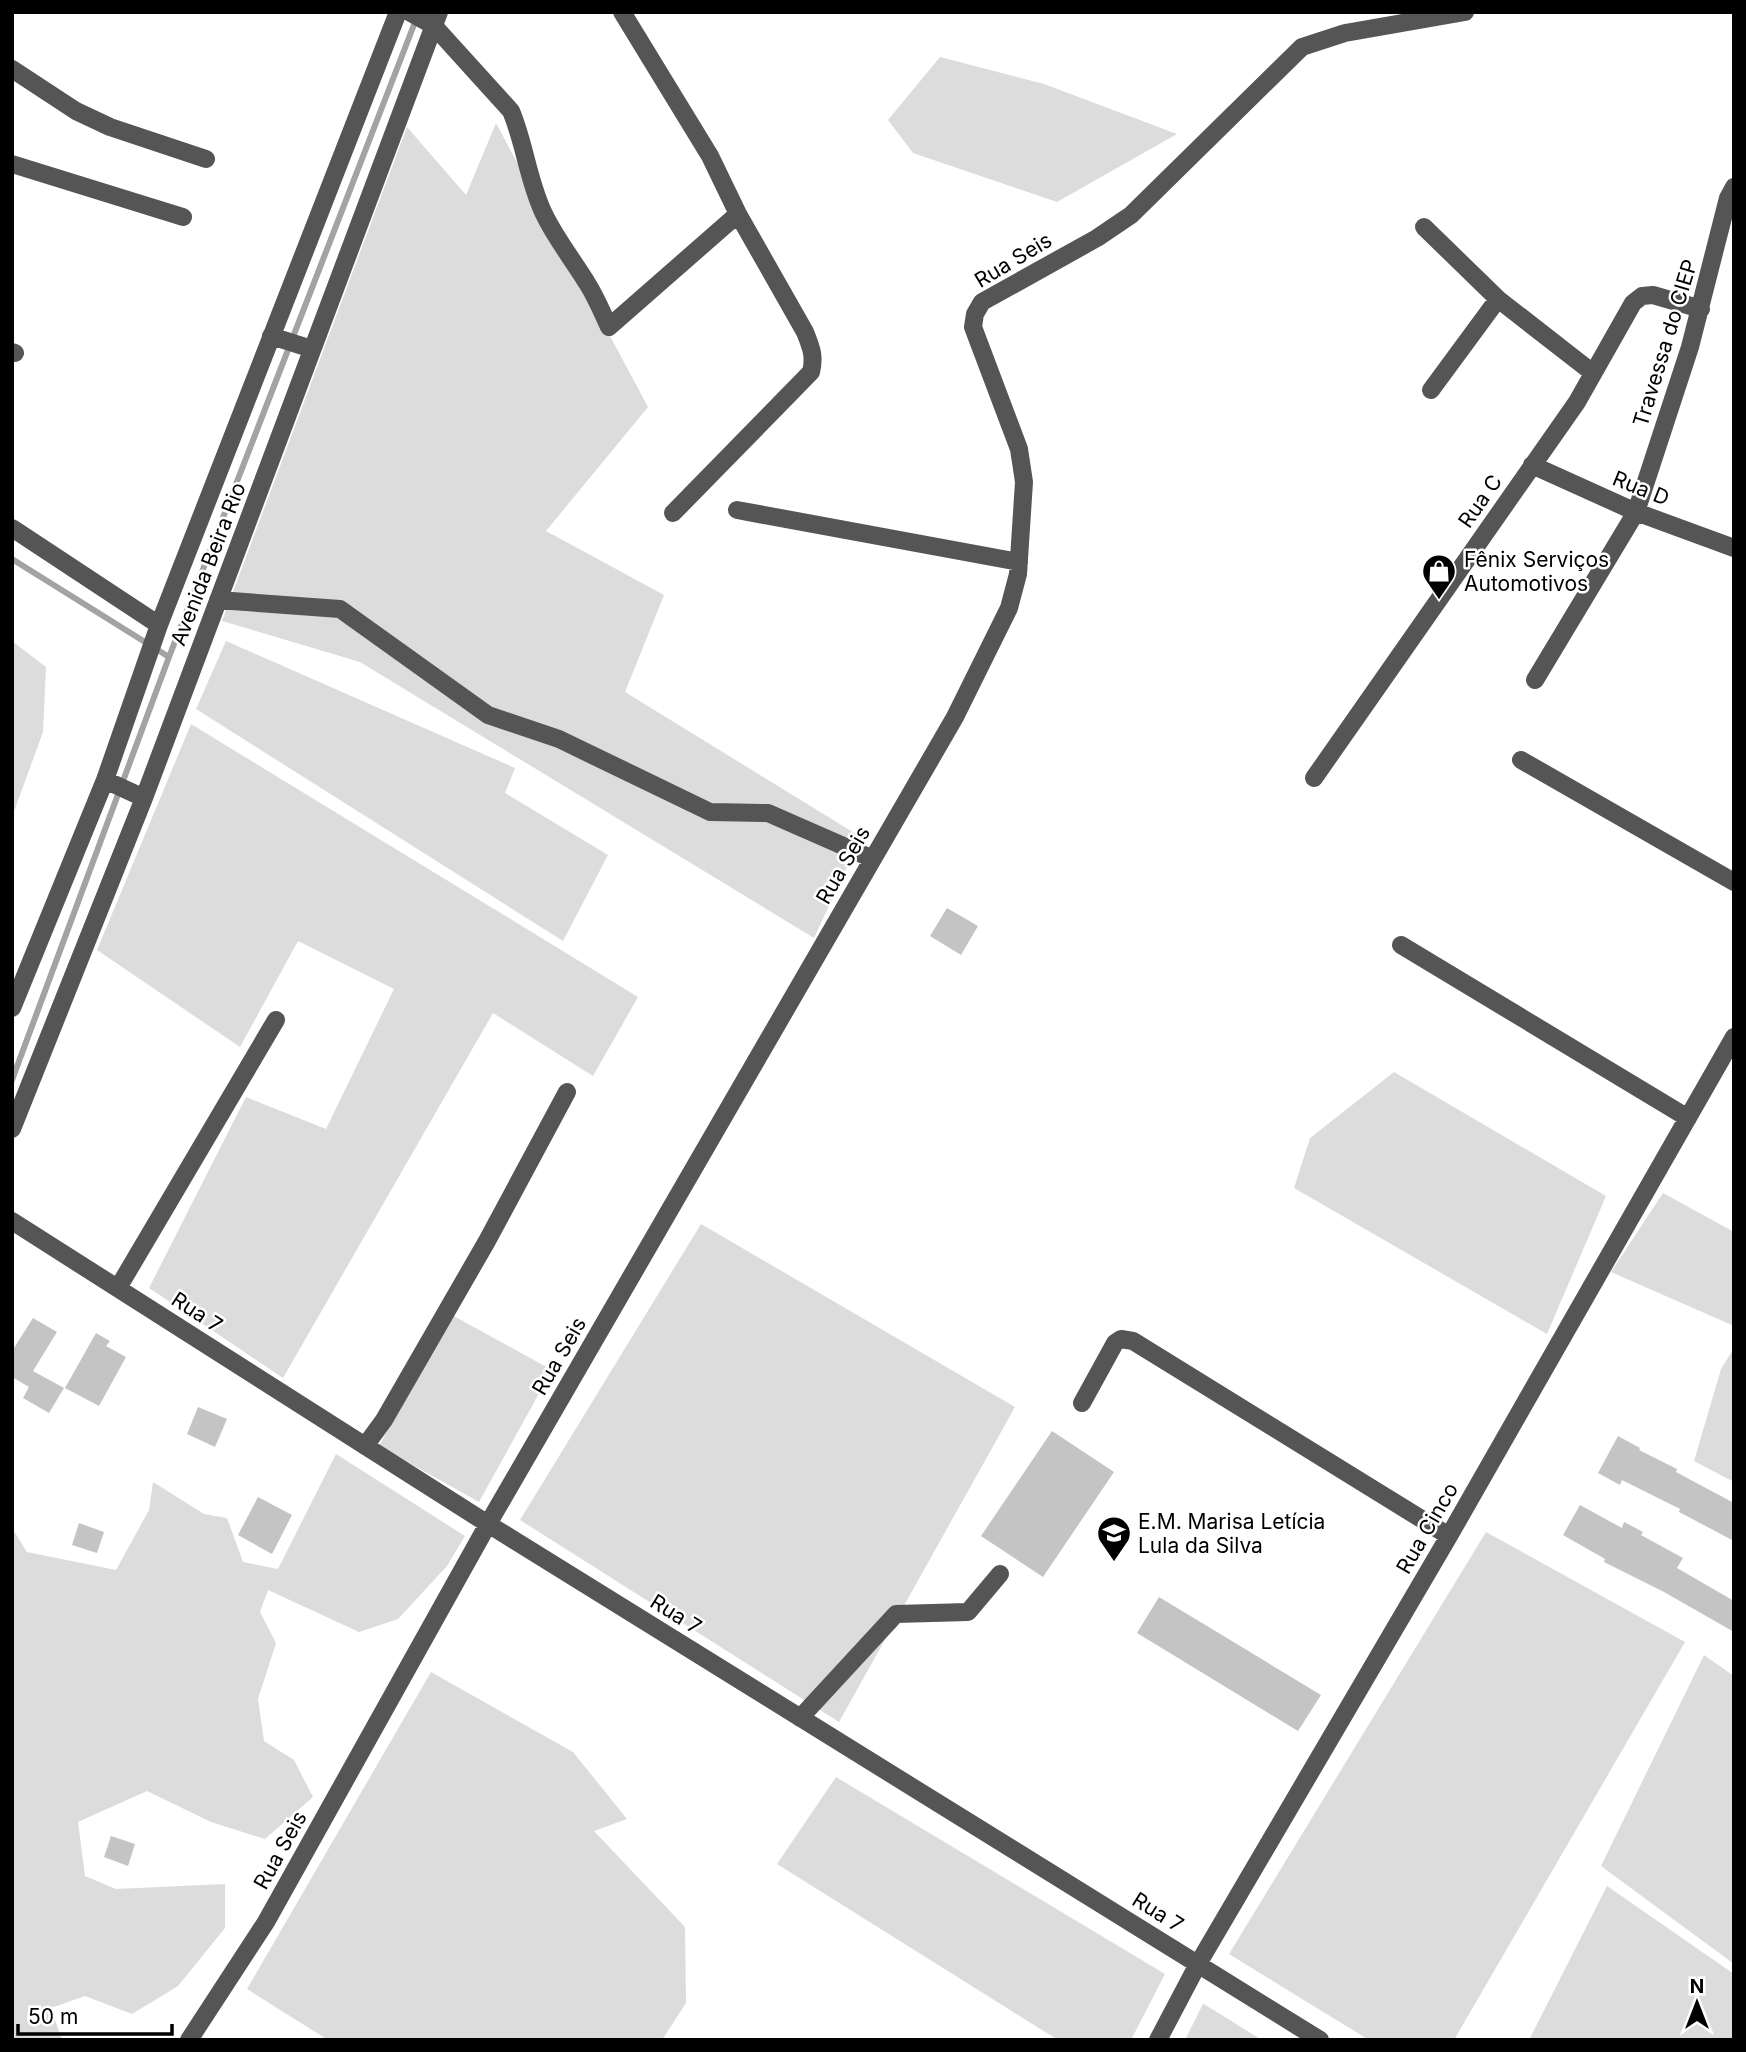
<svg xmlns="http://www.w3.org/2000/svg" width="1746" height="2052" viewBox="0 0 1746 2052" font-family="Inter,sans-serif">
<rect width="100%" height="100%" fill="#fff"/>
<path fill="#dcdcdc" d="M940 57 1044 84 1177 134 1057 202 913 153 888 120Z
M496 123 648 407 546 531 664 595 625 692 861 837 814 938 360 662 222 621 407 127 466 195Z
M12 641 46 667 43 732 12 817Z
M226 641 515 768 505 793 608 855 563 941 196 709Z
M191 724 638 997 593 1076 493 1013 283 1378 149 1288 246 1097 326 1129 394 989 298 941 240 1047 97 950Z
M1394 1072 1606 1196 1547 1334 1294 1188 1310 1138Z
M1663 1193 1734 1232V1326L1611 1272Z
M701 1224 1015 1407 839 1722 520 1520Z
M452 1315 552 1370 479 1502 379 1446Z
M1734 1348V1482L1694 1461 1721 1369Z
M336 1454 465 1536 447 1566 398 1619 359 1632 268 1590 260 1612 276 1643 258 1699 264 1741 294 1760 313 1797 265 1839 211 1822 147 1791 78 1822 85 1876 116 1889 225 1884V1928L178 1986 132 2014 85 1996 51 2008 62 2040H12V1528L27 1552 116 1570 149 1510 153 1482 204 1514 227 1518 243 1562 278 1569Z
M1486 1532 1685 1642 1454 2040H1369L1229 1954Z
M1704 1655 1734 1676V1964L1601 1866Z
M431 1672 573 1752 627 1819 594 1831 685 1927 686 2003 662 2040H328L247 1989Z
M836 1777 1165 1974 1131 2040H1058L777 1864Z
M1607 1886 1734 1974V2040H1529Z
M1203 2004H1204L1262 2040H1185Z"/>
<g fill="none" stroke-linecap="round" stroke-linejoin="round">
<path stroke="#a3a3a3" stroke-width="6" d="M12 559 169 657 12 1080
M169 657 417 17"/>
</g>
<path fill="#c4c4c4" d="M947 908 978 926 961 955 930 936Z
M33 1318 57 1332 33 1371 64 1388 49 1413 23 1398 29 1387 12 1377V1351Z
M96 1333 110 1341 106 1346 126 1357 99 1406 65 1388Z
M198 1407 227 1419 215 1447 187 1434Z
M1052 1431 1114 1472 1043 1577 981 1536Z
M1618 1436 1640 1448 1639 1450 1677 1469 1676 1472 1734 1503V1541L1679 1512 1680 1509 1622 1480 1620 1485 1598 1473Z
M258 1497 292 1515 272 1554 238 1535Z
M1580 1505 1622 1528 1624 1522 1643 1532 1641 1535 1683 1558 1677 1568 1734 1601V1632L1664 1592 1604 1562 1605 1559 1563 1535Z
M79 1523 104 1532 97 1553 72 1545Z
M1159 1597 1321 1695 1298 1731 1137 1633Z
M111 1836 135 1844 128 1866 104 1857Z"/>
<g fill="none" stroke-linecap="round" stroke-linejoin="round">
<path stroke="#555" stroke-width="18" d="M409 12 434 26 511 111C525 144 528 181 544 214 556 239 573 260 587 283 596 297 602 312 609 327L738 214
M622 12 710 156 738 214 805 332C811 347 815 356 811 372L673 513
M12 69 76 111 110 127 206 159
M12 164 183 217
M1424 227 1498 299 1593 373
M271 336 312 349
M12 352 15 353
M1431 390 1498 299
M1532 465 1636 512 1734 548
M737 510 1019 562
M12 528 159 625
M218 600 340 609 488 715 559 739 710 812 768 813 873 859
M1535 680 1636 512 1690 347 1728 198 1734 187
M1521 760 1734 882
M1314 778 1577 402 1633 303 1642 296 1653 295 1701 309
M105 780 144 798
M1401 945 1688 1118
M12 1008 105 780 159 625 398 12
M12 1129 144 798 439 12
M12 1221 488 1524 1320 2040
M118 1288 276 1020
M1082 1403 1115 1343 1121 1339 1133 1341 1449 1536
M365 1446 384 1420 487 1241 567 1092
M800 1718 896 1614 968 1612 1000 1574
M189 2040 266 1922 488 1524 955 717 1009 608 1018 574 1024 482 1019 449 973 327 975 314 982 302 1097 238 1131 215 1302 47 1345 33 1465 12
M1158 2040 1198 1964 1449 1536 1734 1037"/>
</g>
<defs>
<g id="shop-pin" transform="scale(1.75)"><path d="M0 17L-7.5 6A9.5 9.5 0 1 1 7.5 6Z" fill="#000" stroke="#fff"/><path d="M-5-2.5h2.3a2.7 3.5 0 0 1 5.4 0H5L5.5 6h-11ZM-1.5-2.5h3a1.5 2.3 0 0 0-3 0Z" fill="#fff"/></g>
<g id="school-pin" transform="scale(1.75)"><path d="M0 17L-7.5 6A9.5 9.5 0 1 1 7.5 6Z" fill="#000" stroke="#fff"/><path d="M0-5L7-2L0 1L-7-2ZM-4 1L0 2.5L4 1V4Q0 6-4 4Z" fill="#fff"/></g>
</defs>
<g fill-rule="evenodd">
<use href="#shop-pin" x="1439" y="571"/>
<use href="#school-pin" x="1114" y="1533"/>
</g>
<g text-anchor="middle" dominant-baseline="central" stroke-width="5" stroke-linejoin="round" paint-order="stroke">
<g font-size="21" fill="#000" stroke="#fff">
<text transform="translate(1013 260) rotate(-31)">Rua Seis</text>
<text transform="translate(1665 343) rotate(-73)">Travessa do CIEP</text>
<text transform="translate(1641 488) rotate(22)">Rua D</text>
<text transform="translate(1480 501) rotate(-55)">Rua C</text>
<text transform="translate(208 564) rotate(-69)">Avenida Beira Rio</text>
<text transform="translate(843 865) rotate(-60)">Rua Seis</text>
<text transform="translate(197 1312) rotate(33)">Rua 7</text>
<text transform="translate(559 1356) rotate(-60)">Rua Seis</text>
<text transform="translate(1427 1528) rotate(-60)">Rua Cinco</text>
<text transform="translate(676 1614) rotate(32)">Rua 7</text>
<text transform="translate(280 1850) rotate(-61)">Rua Seis</text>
<text transform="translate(1158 1912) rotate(32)">Rua 7</text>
</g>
<g font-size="21" fill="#000" stroke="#fff" text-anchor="start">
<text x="1464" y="559">Fênix Serviços<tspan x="1464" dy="24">Automotivos</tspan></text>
<text x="1138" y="1521">E.M. Marisa Letícia<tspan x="1138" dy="24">Lula da Silva</tspan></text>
</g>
</g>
<rect width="1746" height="2052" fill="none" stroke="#000000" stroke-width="28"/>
<g transform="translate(1697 2003)" stroke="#ffffff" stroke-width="5" paint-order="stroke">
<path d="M0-5L12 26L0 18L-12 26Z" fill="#000000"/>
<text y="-10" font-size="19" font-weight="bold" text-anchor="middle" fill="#000000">N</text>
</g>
<path d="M18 2024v10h154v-10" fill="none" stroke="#000000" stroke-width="3.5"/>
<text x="28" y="2024" font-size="21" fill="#000000" stroke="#ffffff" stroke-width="5" paint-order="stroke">50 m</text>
</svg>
